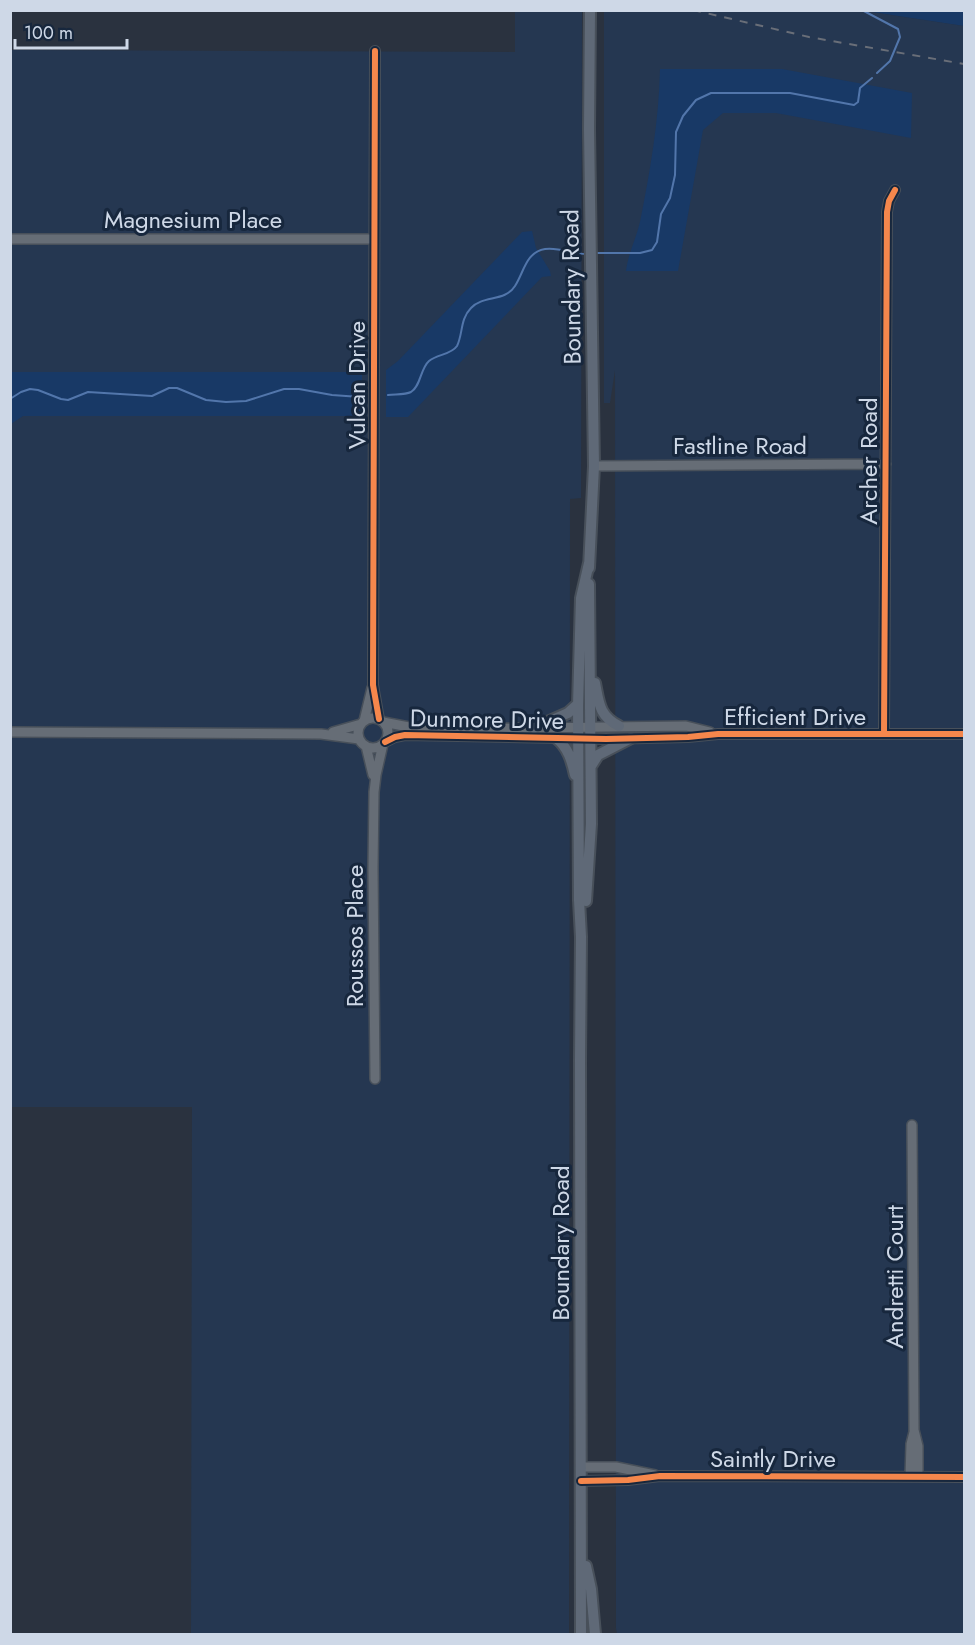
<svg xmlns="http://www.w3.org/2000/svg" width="975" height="1645" viewBox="0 0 975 1645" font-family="Jost,sans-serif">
<rect width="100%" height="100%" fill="#2a323f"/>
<path fill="#253751" d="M515 11H582L581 498 570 499 569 1634H191L192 1107H11V50L515 52Z
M604 11H865L964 26V1634H617L616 1628 615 370 610 403H604Z"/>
<path fill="#183966" d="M865 11H964V26Z
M660 69H782L912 93 911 138 776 113H723L703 130 678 271H626C628 254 636 239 640 222 650 172 659 120 660 69Z
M532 231 536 248 550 271 551 276 542 277 408 417H386V370L398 361 522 232Z
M11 372H362V416H23L11 424Z"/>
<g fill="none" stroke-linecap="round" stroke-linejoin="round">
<path stroke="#5276ab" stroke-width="2" d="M862 10 898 29 900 37 890 61 877 73
M595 253H640L652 250 657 242 661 214 670 198 675 175 676 132 683 116 696 100 711 93H790L854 105 858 102 860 88 872 78
M388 395C395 394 405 395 411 392 421 386 420 369 429 361 437 354 451 355 457 346 463 334 460 319 471 308 483 295 505 302 515 286 524 272 526 252 545 249 559 247 573 254 586 254
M10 399 21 392 30 389 38 390 61 399 68 400 88 392 152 396 169 388H177L206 400 226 402 246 401 284 389H299L332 395 360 397"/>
<g stroke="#48505a" stroke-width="12">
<path id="minor" d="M375 51 373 685 379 719
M12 239H374
M594 466 886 464
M358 733a15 15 0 1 1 30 0a15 15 0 1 1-30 0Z
M364 721 372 688
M383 722 414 728 444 729 686 726 710 732
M10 732 321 734 359 739
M333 732 361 724
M884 734 887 212 889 201 895 190
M385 742 395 737 405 735 606 739 688 737 718 734H964
M366 746 373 775
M375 1079 373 868 374 792 376 775 383 744
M912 1125 914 1430 918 1446V1477
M581 1467H616L655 1475
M910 1477 911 1444 914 1432
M581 1481 628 1480 660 1476 964 1477"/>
</g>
<g stroke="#48505a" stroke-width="14">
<path id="major" d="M589 568 594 466 589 129 590 10
M595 683C599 703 599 716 619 726
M534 728 568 713 578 704
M556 738C568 747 572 761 575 775
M591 766 598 755 631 738
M586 901 591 824 589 584
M586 1566 591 1589 595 1634
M581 1634 580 1060 581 937 579 900 578 706 581 598 589 563"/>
</g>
<use href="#minor" stroke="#666d76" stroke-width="9"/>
<use href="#major" stroke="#5f6977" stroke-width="10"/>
<path stroke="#696e78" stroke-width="2" stroke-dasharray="8 8" stroke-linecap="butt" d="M693 10 809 37 964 64"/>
<g stroke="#17273d" stroke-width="10">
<path id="cycleway" d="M375 51 373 685 379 719
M884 734 887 212 889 201 895 190
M385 742 395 737 405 735 606 739 688 737 718 734H964
M581 1481 628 1480 660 1476 964 1477"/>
</g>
<use href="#cycleway" stroke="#f5874c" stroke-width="6"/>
</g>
<g text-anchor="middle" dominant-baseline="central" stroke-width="6" stroke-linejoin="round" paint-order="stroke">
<g font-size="24" fill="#ced8e7" stroke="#17273d">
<text x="193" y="219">Magnesium Place</text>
<text transform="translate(571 287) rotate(-91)">Boundary Road</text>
<text transform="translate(356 385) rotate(-90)">Vulcan Drive</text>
<text x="740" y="445">Fastline Road</text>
<text transform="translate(868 461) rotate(-90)">Archer Road</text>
<text x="795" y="716">Efficient Drive</text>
<text transform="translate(487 719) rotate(1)">Dunmore Drive</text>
<text transform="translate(354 936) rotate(-90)">Roussos Place</text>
<text transform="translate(560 1243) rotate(-90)">Boundary Road</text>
<text transform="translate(894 1277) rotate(-90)">Andretti Court</text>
<text x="773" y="1458">Saintly Drive</text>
</g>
</g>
<rect width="975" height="1645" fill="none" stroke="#ced8e7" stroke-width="24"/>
<path d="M15 39v9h112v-9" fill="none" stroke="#ced8e7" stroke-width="3"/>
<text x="24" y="39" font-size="18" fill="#ced8e7" stroke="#17273d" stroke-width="4.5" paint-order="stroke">100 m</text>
</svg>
